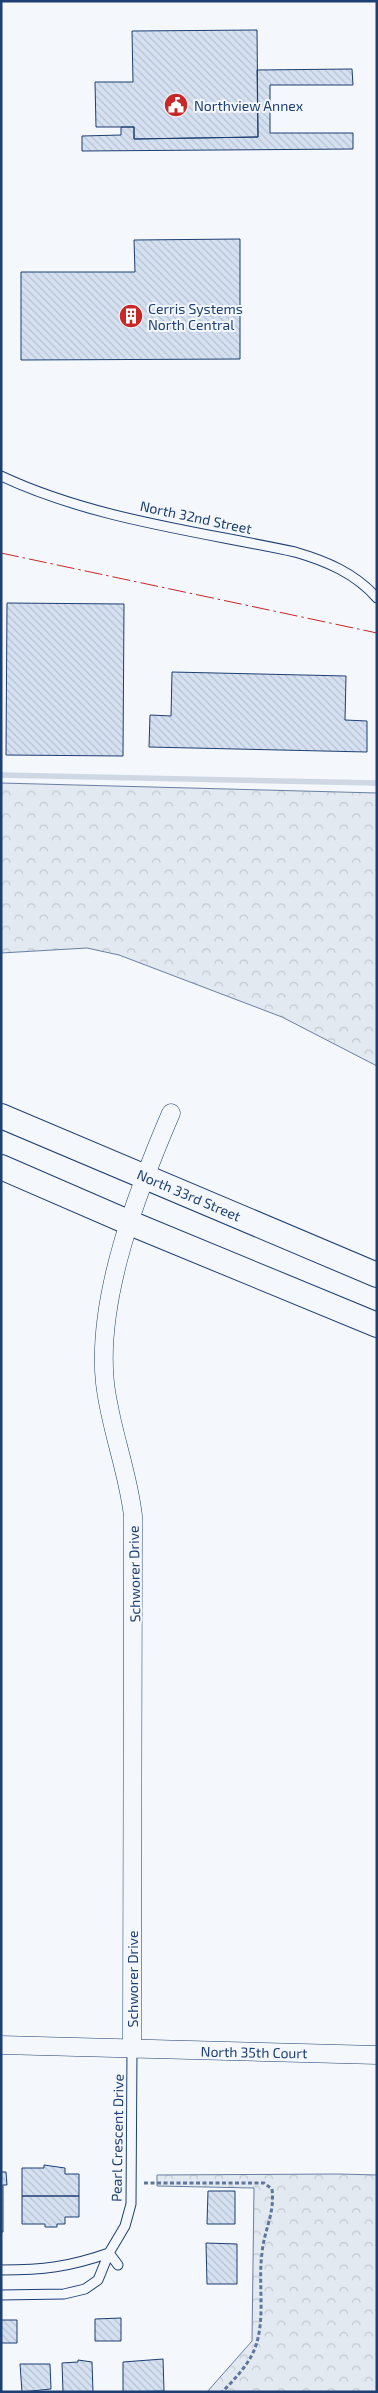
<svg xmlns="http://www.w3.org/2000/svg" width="378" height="2393" viewBox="0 0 378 2393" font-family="'Exo 2',sans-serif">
<defs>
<pattern id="park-crowns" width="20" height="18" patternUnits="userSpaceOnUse" patternTransform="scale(1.25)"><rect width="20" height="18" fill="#e3e9f0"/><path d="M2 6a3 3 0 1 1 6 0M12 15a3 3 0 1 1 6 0" fill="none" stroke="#c2c9d1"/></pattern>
<pattern id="building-back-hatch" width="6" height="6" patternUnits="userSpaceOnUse" patternTransform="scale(1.25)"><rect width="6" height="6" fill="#d5e0f0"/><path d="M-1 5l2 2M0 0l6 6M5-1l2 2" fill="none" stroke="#b6c1d1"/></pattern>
</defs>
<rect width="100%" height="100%" fill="#f4f7fb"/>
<path fill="url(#park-crowns)" stroke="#687fa3" d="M1 783 377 793V1066L282 1017 119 955 87 948 1 953Z
M339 2174 377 2175V2392H207L252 2341 254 2188 157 2186V2175Z"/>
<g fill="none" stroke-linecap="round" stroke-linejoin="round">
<path stroke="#cfd7e4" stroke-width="5.5" d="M1 775 377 783"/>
</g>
<path fill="url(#building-back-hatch)" stroke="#1d3f73" d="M257 30 258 137 134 139V127H96L95 82H133L132 31Z
M352 69 353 85H270V133H353V149L82 151V136L121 135V127H134V139L258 137 257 70Z
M240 239V359L21 360V272H135L134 240Z
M7 603 124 604 123 756 6 755Z
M172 672 346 676 345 720 367 721V752L149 747 150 715 171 716Z
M44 2165 65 2168V2174H79V2196H22V2168H44Z
M1 2172H6L7 2185H3V2232H1Z
M208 2191H235V2224H207Z
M22 2196H79V2217H65V2224H57V2227H45V2224H22Z
M206 2243 237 2244V2284H207Z
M121 2318V2341H95V2319Z
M1 2320H17V2343H1Z
M163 2359 164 2391 123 2392V2362Z
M78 2360 92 2362 93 2392H63L62 2363 78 2362Z
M20 2364H50L51 2389 22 2392Z"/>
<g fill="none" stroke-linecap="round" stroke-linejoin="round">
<g stroke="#1d3f73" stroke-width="11">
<path id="service" d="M1 476C93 519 197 531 295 552 326 561 355 573 377 598
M109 2253 118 2265
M1 2270C43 2270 69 2267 109 2253
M1 2295 64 2294 85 2289 98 2280 109 2253 125 2226 131 2204 132 2049"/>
</g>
<g stroke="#1d3f73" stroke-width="19">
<path id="minor" d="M1 2045 377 2055
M132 2049 133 1516C128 1471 110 1428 105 1383 96 1298 138 1190 171 1113"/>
</g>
<g stroke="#1d3f73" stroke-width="26">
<path id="secondary" d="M1 1116 377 1275
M1 1167 130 1223 377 1325"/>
</g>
<path stroke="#5e769c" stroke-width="3" stroke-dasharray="4 2.5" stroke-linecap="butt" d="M144 2183H264L272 2189C275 2214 264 2230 262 2253 258 2282 265 2313 257 2342 252 2361 236 2378 222 2392"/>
<use href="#service" stroke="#f4f7fb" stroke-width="9"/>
<use href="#minor" stroke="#f4f7fb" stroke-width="18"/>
<use href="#secondary" stroke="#f4f7fb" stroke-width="24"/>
<path stroke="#c62828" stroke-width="1" stroke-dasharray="18 4 2.5 4" stroke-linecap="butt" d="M1 553 377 633"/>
</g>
<defs>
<g id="civic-disc" transform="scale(1.25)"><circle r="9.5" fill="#c62828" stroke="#f4f7fb"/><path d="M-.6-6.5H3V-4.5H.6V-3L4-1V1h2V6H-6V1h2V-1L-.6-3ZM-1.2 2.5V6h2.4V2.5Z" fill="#fff"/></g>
<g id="building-disc" transform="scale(1.25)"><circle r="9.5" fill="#c62828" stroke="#f4f7fb"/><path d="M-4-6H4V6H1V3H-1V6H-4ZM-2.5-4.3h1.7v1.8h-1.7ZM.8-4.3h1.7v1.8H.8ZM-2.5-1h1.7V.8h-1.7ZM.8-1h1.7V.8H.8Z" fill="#fff"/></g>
</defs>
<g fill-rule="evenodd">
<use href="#civic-disc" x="176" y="105"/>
<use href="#building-disc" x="131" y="316"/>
</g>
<g text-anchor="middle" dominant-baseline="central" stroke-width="4" stroke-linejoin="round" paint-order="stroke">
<g font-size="14" fill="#1d3f73" stroke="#f4f7fb" text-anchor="start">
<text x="194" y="105">Northview Annex</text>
<text x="148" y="308">Cerris Systems<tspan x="148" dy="16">North Central</tspan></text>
</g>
<g font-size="14" fill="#1d3f73" stroke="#f4f7fb">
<text transform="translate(196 517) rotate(12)">North 32nd Street</text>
<text transform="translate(189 1195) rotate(23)">North 33rd Street</text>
<text transform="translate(134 1574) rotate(-91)">Schworer Drive</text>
<text transform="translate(132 1979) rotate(-90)">Schworer Drive</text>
<text transform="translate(254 2052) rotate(1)">North 35th Court</text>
<text transform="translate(117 2138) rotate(-89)">Pearl Crescent Drive</text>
</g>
</g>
<rect width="378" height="2393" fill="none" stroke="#1d3f73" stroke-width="5"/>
</svg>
